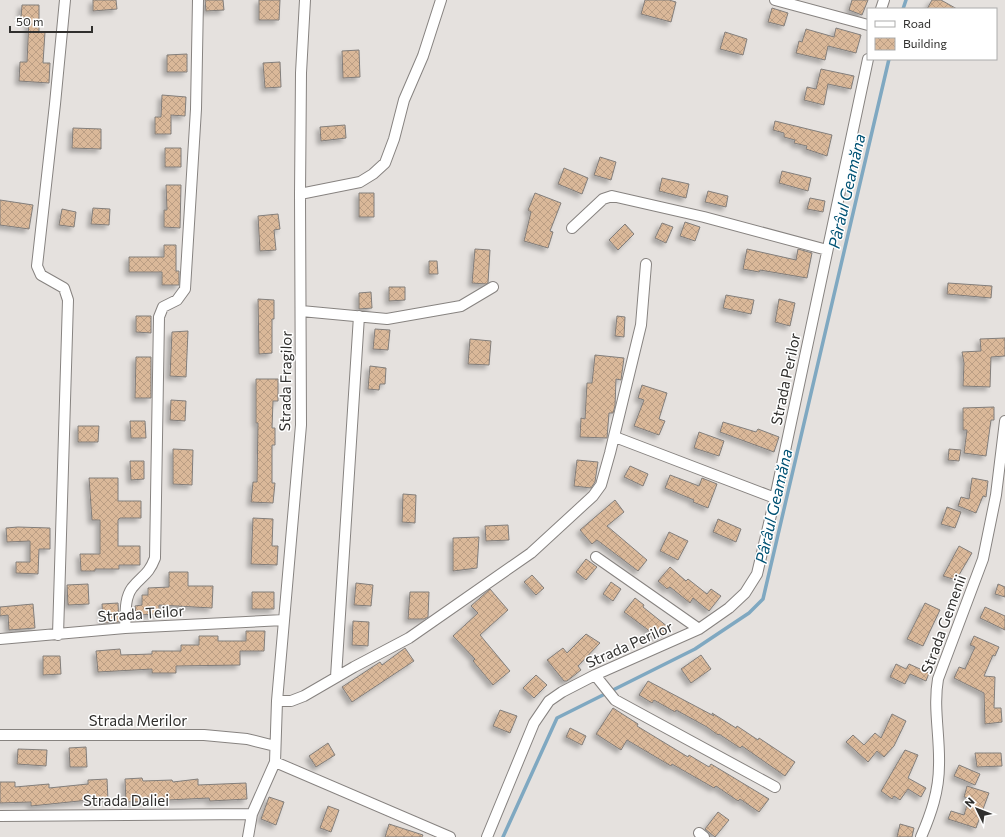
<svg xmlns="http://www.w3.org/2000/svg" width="1005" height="837" viewBox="0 0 1005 837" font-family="Commissioner,sans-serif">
<defs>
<pattern id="building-cross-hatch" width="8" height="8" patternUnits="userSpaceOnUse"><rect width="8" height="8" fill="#dab899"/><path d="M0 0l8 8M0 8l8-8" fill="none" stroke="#bb9e84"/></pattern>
<filter id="shadow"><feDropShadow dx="-3.5" dy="3.5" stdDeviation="2" flood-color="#0004"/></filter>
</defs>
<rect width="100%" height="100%" fill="#e5e1de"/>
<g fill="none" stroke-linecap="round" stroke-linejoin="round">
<path stroke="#7fa8c1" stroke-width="3.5" d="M903 9 906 0
M503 837 557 718 695 649 749 613 763 599 889 59"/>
</g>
<path fill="url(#building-cross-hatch)" stroke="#827e7b" filter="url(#shadow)" d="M93 0H116L117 9 93 11Z
M205 0H223L224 10 206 11Z
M259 0H280L279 20H259Z
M645 0H669L676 2 671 22 641 14Z
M852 0H868L862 15 849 10Z
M932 0H941L957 9H927Z
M22 5H39V32H45L43 63H50L49 83 19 81 20 62H27L29 18H21Z
M772 8 788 13 784 26 768 22Z
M836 28 861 35 856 53 828 46 825 60 796 53 799 41 802 42 806 29 834 37Z
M725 32 747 39 743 55 720 49Z
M359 50 360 77 343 78 342 51Z
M187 54V72H167V55Z
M280 62 281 87 265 88 263 63Z
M821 69 854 76 851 89 828 84 824 105 804 100 807 87 816 89Z
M162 95 186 97 185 116 171 115V134H155V117H161Z
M775 121 832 135 827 156 806 149 807 146 794 143 795 140 784 137V133L773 130Z
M345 125 346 138 321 141 320 127Z
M73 128 101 129V149L72 148Z
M165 148H181V167H165Z
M600 157 616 162 611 180 594 175Z
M564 168 588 178 582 194 558 184Z
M782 171 811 178 808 191 779 183Z
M662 178 689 184 686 198 659 191Z
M166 185H181L180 228 164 227V210H167Z
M708 191 728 196 726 207 705 202Z
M359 193H374V217H359Z
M535 193 561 203 550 231 553 232 548 248 524 241 531 212 528 210Z
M810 198 825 201 823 212 807 209Z
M0 200 33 205 29 229 0 225Z
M93 208 110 209 109 225 91 224Z
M62 209 76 212 74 227 59 225Z
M278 214 280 229 274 230 276 250 260 251 258 216Z
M685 222 700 227 695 241 680 236Z
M662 223 673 227 666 243 655 238Z
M625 224 634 234 618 250 609 240Z
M164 245H176V271H179V285H162V272H129V257H164Z
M475 249 490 250 488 283 486 284 472 283Z
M747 249 796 260 798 249 812 253 807 278 760 270 759 272 743 269Z
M429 261H437L438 274H429Z
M948 283 992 286 991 298 947 294Z
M389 287H405V300L389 301Z
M371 292 372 308 359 309V293Z
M726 295 754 300 751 314 723 308Z
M258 299 274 300V319H272V353L259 354Z
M779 299 795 303 790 326 775 322Z
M136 316H151V333L136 332Z
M617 316 625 317 624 337 615 336Z
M375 329 390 330 388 350 373 349Z
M188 331 186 377 170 376 172 332Z
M1005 338V356L991 357 990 387 963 386 964 363 962 352 981 351 980 339Z
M470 339 491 341 489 365 468 364Z
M595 355 624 358 621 380 616 379 615 406 613 413H609L607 438 580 437 581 418 585 419 587 383H592Z
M136 357H151V398H135Z
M370 366 386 368 385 384H380L379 390 368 389Z
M256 379H278V401H273L272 428H275V445H272V483H275L273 503 251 502 253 482H257L258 423H256Z
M642 385 667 393 659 419 665 421 659 435 634 426 644 400 638 398Z
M171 400 186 401 185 421 170 420Z
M994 407V420H991L986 456 964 453 967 430H963V408Z
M130 421H145L146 438H131Z
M723 422 756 432 758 429 779 437 774 452 720 432Z
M78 426H99L98 442H78Z
M699 432 724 441 719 456 694 448Z
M173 449 193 450 192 485 173 484Z
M949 449 961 450 959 461 948 460Z
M577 460 598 462 595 482 591 488 574 486Z
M130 461H144V479L131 480Z
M630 466 648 474 643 486 624 477Z
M670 475 699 486 702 478 717 484 708 508 693 502 694 500 665 488Z
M89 478H118V501H141V518H120L118 520V546H140V565H119V569H95V571H81L80 554H100V520H92Z
M972 478 988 481 986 497 983 496 976 513 958 506 961 497 969 499Z
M403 494 416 495 415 523 402 522Z
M615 500 624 512 607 526 647 560 638 571 597 540 592 544 580 530Z
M947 507 961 512 955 528 941 524Z
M253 518 273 519 272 546H278L277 565 251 564Z
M718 519 741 529 736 542 713 532Z
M508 525 509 540 486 541 485 526Z
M18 527 50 528V549H39L38 574 16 573V562H30V541L7 542 6 528Z
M669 532 688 541 678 560 660 551Z
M479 537 477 568 453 571V538Z
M959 546 972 553 956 580 943 576Z
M586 559 597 567 586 580 576 572Z
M670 567 686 581 688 579 707 594 711 589 721 596 709 611 693 598 690 603 670 587 667 589 658 581Z
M169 572H188V586H213L212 608 159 605V614L136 615 135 606 142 605V595H148V588L169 587Z
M532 575 544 588 536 595 524 582Z
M611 582 621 589 613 601 603 594Z
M356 583 373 585 371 606 354 605Z
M88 584 89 604 68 605 67 585Z
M998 584 1005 587V597L995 594Z
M490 589 508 610 480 635 510 671 493 685 473 661 475 659 453 636 478 613 471 606Z
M252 592H274V609H252Z
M410 592H429L428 617 424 619H408Z
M635 598 644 605 643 607 668 627 659 638 624 612Z
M118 603 119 622 103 623 102 604Z
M925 603 940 610 923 646 907 639Z
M33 604 35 628 9 630 8 615 0 616V607Z
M985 607 1005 616V630L980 618Z
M353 621 369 622 368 646 352 645Z
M246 631H265L264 651H240V665L176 666V673H152V669L98 672 96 651 120 649 121 655 152 654V651H181V645H199V636H218V641H246Z
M586 634 600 643 578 666 581 670 567 681H564L547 660 563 648 567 653Z
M974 636 999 647 995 656 993 655 984 676 995 677 994 708H1001L1002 722 985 724 984 693 954 678 959 667 965 669 975 647 970 645Z
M405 648 414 661 352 702 342 687 380 662 382 665Z
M701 655 711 669 691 683 681 669Z
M43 656H60L61 674 43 675Z
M896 664 906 669 909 664 929 673 926 681 910 674 905 684 890 677Z
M536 675 547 685 534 698 523 688Z
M648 681 714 716 712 713 736 728 737 726 758 740 759 738 795 762 785 776 742 746 740 748 719 734 718 735 707 727 676 710 675 712 654 700 652 703 639 695Z
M613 708 638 724 637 726 688 757 689 755 709 767 711 764 769 799 759 812 740 799 738 801 716 786 714 788 672 764 671 766 627 740 621 750 596 734Z
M500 710 517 716 510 733 493 726Z
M892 714 906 721 894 746 884 757 877 751 868 762 846 742 853 735 864 745 875 733 881 738Z
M570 728 586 736 582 745 566 737Z
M328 743 335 755 316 767 309 756Z
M86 747 87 767H70L69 748Z
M18 749 47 750 46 766 17 764Z
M905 750 918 755 908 778 926 788 921 797 908 789 900 800 894 796 892 799 881 791Z
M975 753H1001L1002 766 977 767Z
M959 765 980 774 975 785 954 776Z
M142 778 143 781 172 780 173 782 198 779V785L246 783 247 799 210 801 209 798 126 802 125 779Z
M107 779 108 800H89L31 806V802L0 803V782H15V787L49 784V788L88 784V780Z
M967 786 989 793 976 828 948 819 951 811 964 815 969 798 964 797Z
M269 797 284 802 276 825 261 819Z
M328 806 339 810 331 832 320 828Z
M718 812 729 820 715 837 705 829Z
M389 824 423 835 422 837H385Z
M900 824 914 828 912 837H897Z"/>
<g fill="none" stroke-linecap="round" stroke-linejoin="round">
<g stroke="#878380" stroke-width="12">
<path id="minor" d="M775 0 868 25
M881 9 884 0
M300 194 360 182 373 174 385 163 394 139 404 100 423 56 441 0
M572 228 603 199 612 196 704 217 827 250
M301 311 387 319 461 306 493 287
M615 437 775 498
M596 557 699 629
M125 628C126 615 124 599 132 588 142 575 148 576 155 558L159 317 163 307 177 300 185 289 196 109 198 0
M58 635 68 300 64 288 41 275 37 266 55 104 65 0
M0 639 125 628 284 620
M595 675 615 700 775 787
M336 677 359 316
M277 701H291L304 696 354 667 409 638 531 553 593 496 601 485 610 453 641 325 646 264
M0 735H204L247 739 275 746
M275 762 450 837
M0 816 252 814
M699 833 704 837
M248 837 252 814 275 762 277 701 301 425 300 194 301 73 305 0
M487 837 534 723 549 701 562 692 595 675 699 629 729 608 745 593 757 574 775 498 868 59
M921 837C931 814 939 791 939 765 940 736 933 707 938 679L983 559 996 495 1005 421"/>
</g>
<use href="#minor" stroke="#fff" stroke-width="10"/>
</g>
<g text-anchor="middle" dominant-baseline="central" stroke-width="3" stroke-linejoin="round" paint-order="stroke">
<g font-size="15" fill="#302f2d" stroke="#fff">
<text transform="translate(785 379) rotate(-78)">Strada Perilor</text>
<text transform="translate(285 381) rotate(-89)">Strada Fragilor</text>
<text transform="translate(141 613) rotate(-4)">Strada Teilor</text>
<text transform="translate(943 624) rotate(-70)">Strada Gemenii</text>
<text transform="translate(629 644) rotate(-24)">Strada Perilor</text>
<text x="138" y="720">Strada Merilor</text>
<text x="126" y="800">Strada Daliei</text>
</g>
<g font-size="16" font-style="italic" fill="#005274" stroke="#fff">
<text transform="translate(846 191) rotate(-77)">Pârâul Geamăna</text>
<text transform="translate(773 506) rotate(-77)">Pârâul Geamăna</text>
</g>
</g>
<rect x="867" y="8" width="130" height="52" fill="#ffffff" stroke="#acacab"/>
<rect x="875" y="21" width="20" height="6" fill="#ffffff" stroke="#acacab"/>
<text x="903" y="28" font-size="12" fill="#302f2d">Road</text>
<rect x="875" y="38" width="20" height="12" fill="url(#building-cross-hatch)" stroke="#acacab"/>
<text x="903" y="48" font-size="12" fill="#302f2d">Building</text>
<g transform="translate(977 809) rotate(313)" stroke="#ffffff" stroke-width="3" paint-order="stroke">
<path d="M0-3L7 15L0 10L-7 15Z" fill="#302f2d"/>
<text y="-6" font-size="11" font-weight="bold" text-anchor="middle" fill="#302f2d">N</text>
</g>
<path d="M10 26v6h82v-6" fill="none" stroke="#302f2d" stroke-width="2"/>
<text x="16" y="26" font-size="12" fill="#302f2d" stroke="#ffffff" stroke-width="3" paint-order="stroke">50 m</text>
</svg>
